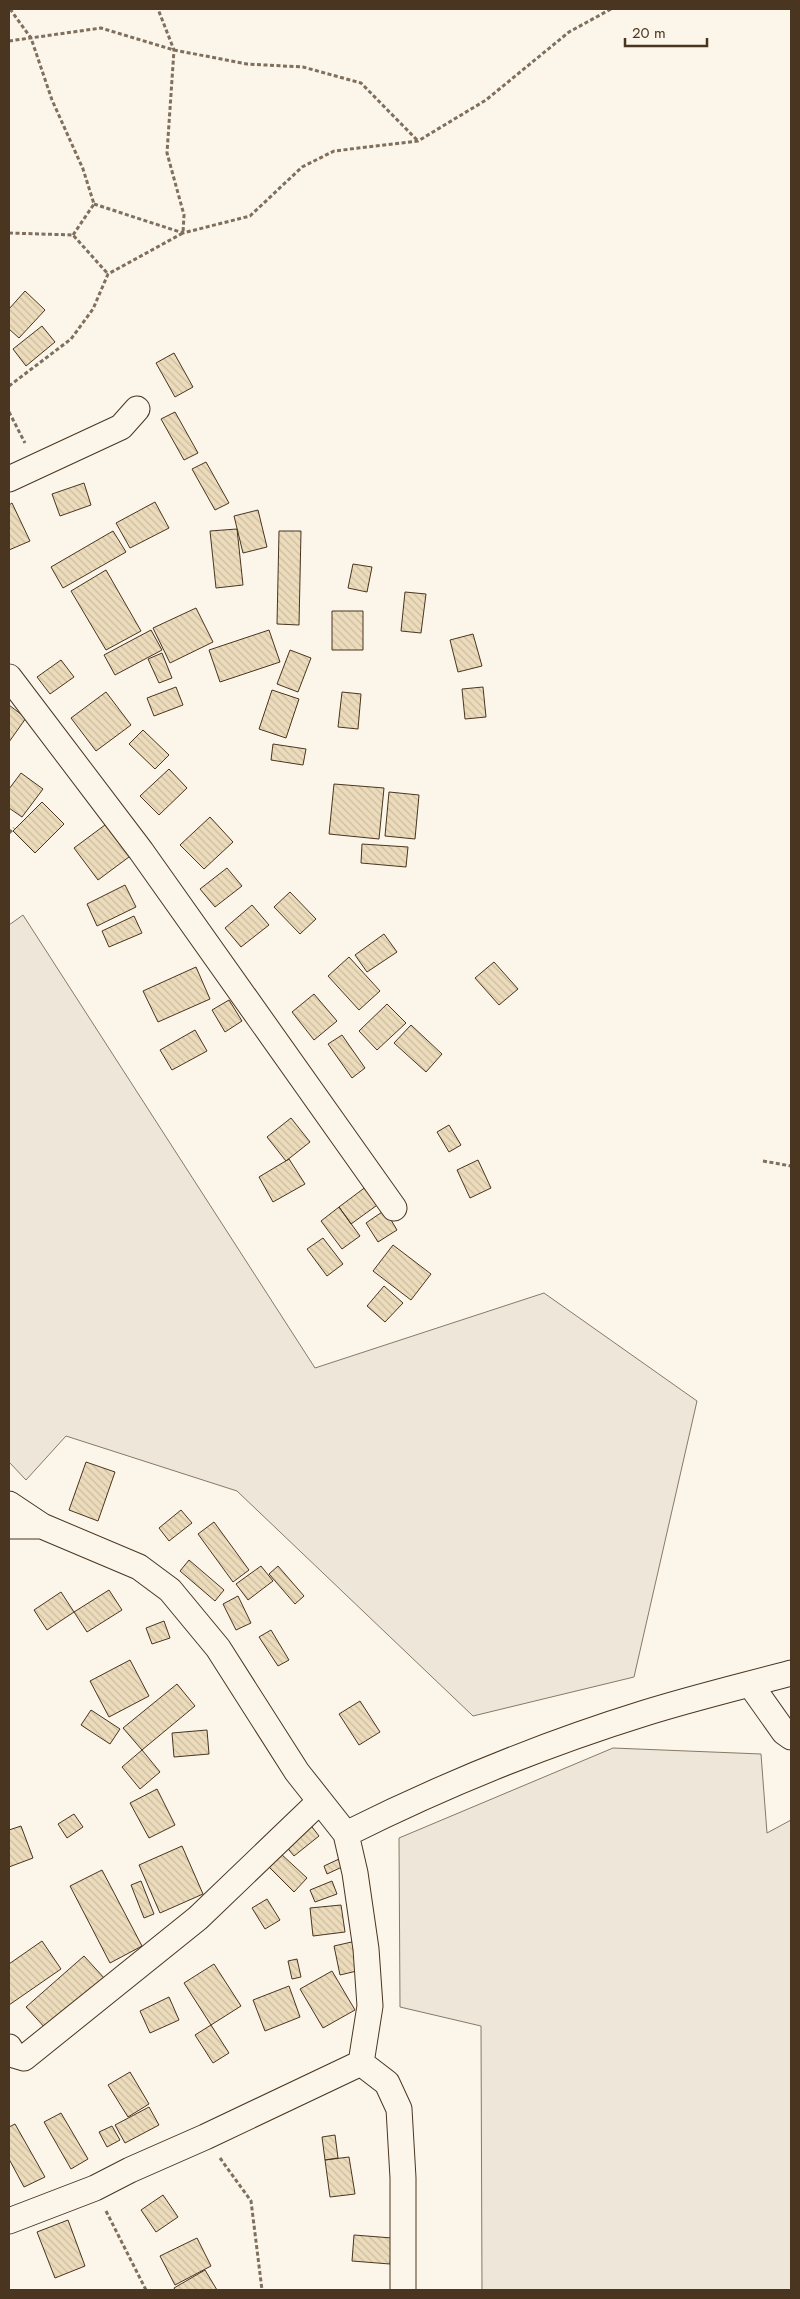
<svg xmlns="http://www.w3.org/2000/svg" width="800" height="2299" viewBox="0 0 800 2299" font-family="Jost,sans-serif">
<defs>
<pattern id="building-back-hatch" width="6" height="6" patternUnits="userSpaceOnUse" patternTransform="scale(1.25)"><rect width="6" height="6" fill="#ecdcbc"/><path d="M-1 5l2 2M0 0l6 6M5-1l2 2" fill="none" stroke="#ccbda1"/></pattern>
</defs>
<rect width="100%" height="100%" fill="#fbf6e9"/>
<path fill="#ede6d9" stroke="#887966" d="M23 915 315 1368 544 1293 697 1401 634 1677 473 1716 237 1491 66 1436 26 1480 9 1462V925Z
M613 1748 761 1754 767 1833 791 1820V2290H482L481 2026 400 2007 399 1838Z"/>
<path fill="url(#building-back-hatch)" stroke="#4a3520" d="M25 291 45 310 19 338 9 329V309Z
M42 326 55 342 26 366 13 349Z
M174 353 193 387 175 397 156 363Z
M175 412 198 453 184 460 161 419Z
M206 462 229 503 215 510 192 469Z
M84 483 91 505 60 516 52 494Z
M155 502 169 528 130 548 116 523Z
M12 503 30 541 9 550V505Z
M258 510 267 547 243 553 234 516Z
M237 529 243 585 216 588 210 531Z
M113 531 126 552 63 588 51 567Z
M279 531H301L299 625 277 624Z
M353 564 372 567 367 592 348 588Z
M106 570 141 631 106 650 71 591Z
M405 592 426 594 421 633 401 631Z
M196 608 213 642 170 663 153 628Z
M332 611H363V650H332Z
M151 630 162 650 115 675 104 655Z
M269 630 280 662 220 682 209 650Z
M473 634 482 666 458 672 450 640Z
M290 650 311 658 298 692 277 684Z
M162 653 172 678 159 683 148 659Z
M61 660 74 677 50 694 37 677Z
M176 687 183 705 154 716 147 698Z
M483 687 486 717 465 719 462 689Z
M272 690 299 699 286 738 259 729Z
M106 692 131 725 96 751 71 718Z
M342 692 361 694 358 729 338 727Z
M9 705 26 718 9 742Z
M143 730 169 755 155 769 129 744Z
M273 744 306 749 303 765 271 760Z
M169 769 187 788 159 815 140 796Z
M21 773 43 789 22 817 9 808V789Z
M334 784 384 788 379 839 329 834Z
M389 792 419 795 415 839 385 836Z
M42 802 64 824 35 853 13 831Z
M210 817 233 842 204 869 180 845Z
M109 822 133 854 98 880 74 848Z
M362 844 408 847 406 867 361 863Z
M227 868 242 886 215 907 200 889Z
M125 885 136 907 97 926 87 904Z
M290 892 316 919 300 934 274 907Z
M252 905 269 925 241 947 225 928Z
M134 916 142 933 109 947 102 931Z
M384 934 397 952 367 972 355 955Z
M349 957 380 991 359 1010 328 976Z
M494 962 518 989 499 1005 475 978Z
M196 967 210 999 158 1022 143 991Z
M314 994 337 1021 314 1040 292 1012Z
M229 1000 242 1021 225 1032 212 1010Z
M387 1004 406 1023 377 1050 359 1031Z
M411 1025 442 1054 426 1072 394 1043Z
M195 1030 207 1051 172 1070 160 1050Z
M342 1035 365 1068 352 1078 328 1044Z
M291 1118 310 1142 286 1161 267 1137Z
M449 1125 461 1145 449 1152 437 1132Z
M289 1159 305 1184 273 1202 259 1177Z
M478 1160 491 1188 470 1198 457 1170Z
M367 1186 380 1203 351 1224 339 1207Z
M339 1207 360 1236 342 1249 321 1221Z
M385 1210 397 1230 378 1242 366 1223Z
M323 1238 343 1264 327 1276 307 1249Z
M393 1245 431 1274 411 1300 373 1271Z
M384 1286 403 1303 385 1322 367 1306Z
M86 1462 115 1472 98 1521 69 1510Z
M181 1510 192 1523 169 1541 159 1528Z
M214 1522 249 1570 233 1582 198 1534Z
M189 1560 224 1590 215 1601 180 1571Z
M261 1566 273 1581 248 1600 236 1584Z
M278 1566 304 1596 295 1604 269 1574Z
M109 1590 122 1610 87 1632 74 1612Z
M61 1592 74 1612 47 1630 34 1610Z
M238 1596 251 1623 236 1630 223 1604Z
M164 1621 170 1638 152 1644 146 1628Z
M271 1630 289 1660 278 1666 259 1637Z
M130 1660 149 1696 109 1717 90 1681Z
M177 1684 195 1706 142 1750 123 1728Z
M360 1701 380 1732 359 1745 339 1714Z
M91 1710 120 1729 110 1744 81 1725Z
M207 1730 209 1754 174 1757 172 1733Z
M142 1750 160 1772 140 1789 122 1767Z
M157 1789 175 1825 149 1838 130 1803Z
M74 1814 83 1827 67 1838 58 1824Z
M309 1823 319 1836 294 1856 284 1844Z
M21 1826 33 1858 9 1867V1830Z
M182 1846 203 1894 160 1913 139 1865Z
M280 1853 307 1878 294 1892 268 1866Z
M339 1859 342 1867 327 1874 324 1866Z
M102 1870 142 1946 110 1963 70 1886Z
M141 1881 154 1914 144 1918 131 1885Z
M332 1881 337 1894 315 1902 310 1890Z
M267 1899 280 1920 265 1929 252 1908Z
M341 1905 345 1932 313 1936 310 1908Z
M42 1941 61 1969 9 2005V1964Z
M356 1941 361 1970 340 1975 334 1946Z
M84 1956 105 1979 47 2030 26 2007Z
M297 1959 301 1977 292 1979 288 1961Z
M214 1964 241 2006 211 2025 184 1983Z
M332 1971 355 2010 323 2028 300 1989Z
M289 1986 300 2017 265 2031 253 2000Z
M169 1997 179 2020 150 2033 140 2011Z
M211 2025 229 2053 213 2063 195 2035Z
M130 2072 149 2104 128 2117 108 2085Z
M149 2107 159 2125 125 2143 115 2125Z
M61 2113 88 2159 71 2169 44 2122Z
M15 2124 45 2177 24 2187 9 2159V2127Z
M112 2126 120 2140 107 2147 99 2132Z
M335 2135 338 2158 325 2160 322 2137Z
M349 2157 355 2194 330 2197 325 2160Z
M163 2195 178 2217 156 2232 141 2210Z
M68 2220 85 2266 55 2278 37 2232Z
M354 2235 392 2238 390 2264 352 2261Z
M197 2238 211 2266 175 2285 160 2256Z
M205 2270 217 2290H175L174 2288Z"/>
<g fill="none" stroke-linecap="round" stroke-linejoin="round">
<g stroke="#4a3520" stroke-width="27">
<path id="street" d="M9 479 121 427 137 409
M9 677 141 851 394 1208
M9 1504 42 1526
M9 1526H42L139 1567 170 1590 218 1648 297 1772 346 1834 355 1873 366 1949 370 2006 361 2063 387 2083 399 2109 403 2178V2290
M750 1684 784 1732 791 1737
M346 1834C442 1786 542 1745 645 1713 693 1698 743 1686 791 1673
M9 2047 14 2055 24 2058 198 1918 320 1801
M9 2221 95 2188 130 2170 205 2137 361 2063"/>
</g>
<path stroke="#7f6f5c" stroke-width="3" stroke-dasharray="4 2.5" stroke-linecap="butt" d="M10 9 31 38 52 100 83 169 94 204 73 235
M9 41 101 28 174 50 247 64 303 67 361 83 418 141
M94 204 183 233 250 216 302 167 334 151 418 141 486 100 569 32 611 9
M9 233 73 235 108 274
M9 386 71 339 93 309 108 274 183 233 184 215 167 153 174 50 158 9
M9 412 25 443
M9 833 14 828
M763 1161 791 1166
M220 2158 251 2201 262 2290
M106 2211 146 2290"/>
<use href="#street" stroke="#fbf6e9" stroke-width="25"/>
</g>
<rect width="800" height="2299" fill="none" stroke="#4a3520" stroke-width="20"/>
<path d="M625 38v8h82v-8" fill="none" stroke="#4a3520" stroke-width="2.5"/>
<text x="632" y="38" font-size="15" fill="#4a3520" stroke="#fbf6e9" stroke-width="4" paint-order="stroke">20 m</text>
</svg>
